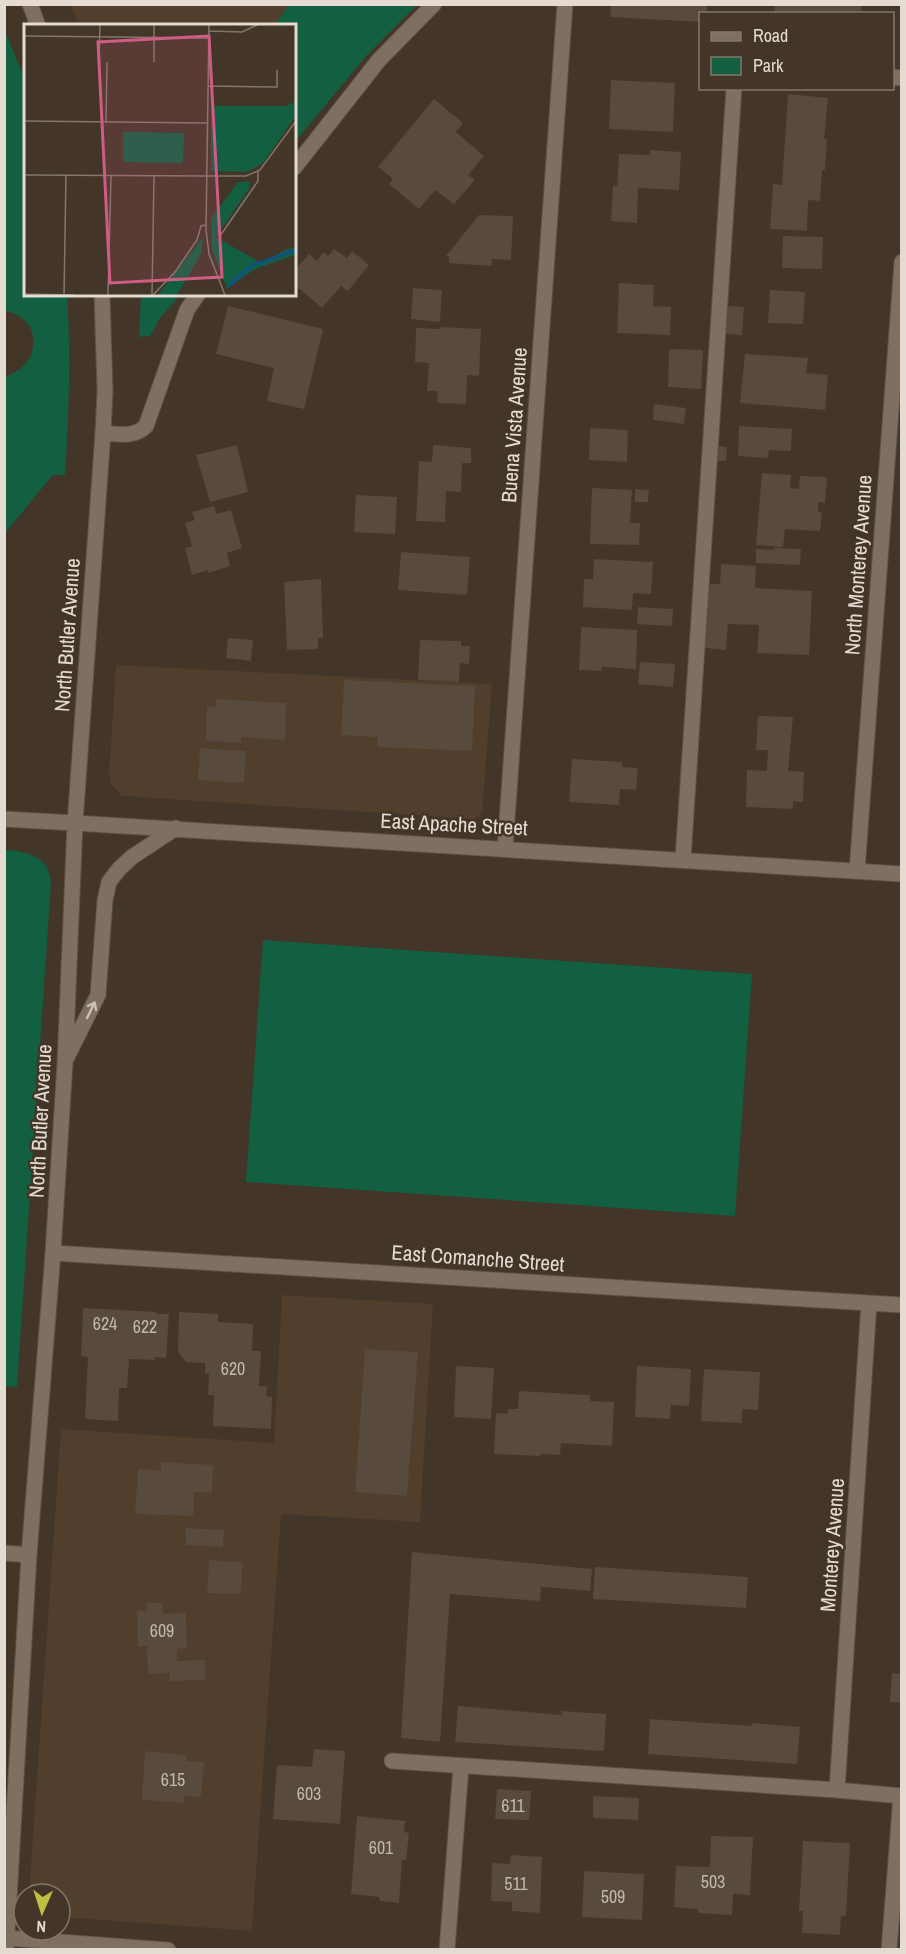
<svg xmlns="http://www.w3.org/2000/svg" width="906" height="1954" viewBox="0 0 906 1954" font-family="'Archivo Narrow',sans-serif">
<rect width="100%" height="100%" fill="#433527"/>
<path fill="#513e2c" d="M70 5H288L275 26 79 25Z
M116 665 492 684 482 814 474 819 122 796 111 784 109 774Z
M282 1295 433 1304 420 1522 281 1514 252 1931 60 1917V1894H29L61 1429 274 1443Z"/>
<path fill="#125f42" d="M288 5H417L367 55 294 143V26L275 25Z
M4 29 25 79 26 294H67C71 354 69 415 65 475H53L5 533V376C41 367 45 318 5 311Z
M141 294H181L160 318 150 336 139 337Z
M4 850C27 851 49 856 51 882L17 1387 4 1386Z
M263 940 752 974 735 1216 246 1182Z"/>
<path fill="#584a3c" d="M611 4H707V14H700V22L610 17Z
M775 4H862L861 14H774Z
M611 80 675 83 673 132 609 129Z
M788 94 828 98 824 139H827L825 170H822L820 201 808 200 807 231 770 229 773 184 782 185Z
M434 99 463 123 456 132 484 156 468 175 475 180 454 204 435 190 419 209 389 184 393 179 378 167Z
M650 150 681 152 679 190 638 188 637 223 611 221 613 186H617L619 154 650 155Z
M479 215 513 216 511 260 492 259 491 266 449 263V256H446Z
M783 236 823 237 822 269 782 268Z
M334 249 347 258 352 251 369 265 348 291 341 286 322 308 300 289 294 290V271L309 254 317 261 323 252 328 256Z
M619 283 654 285 653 306 671 307 670 335 617 333Z
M413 288 442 290 440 322 411 319Z
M770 290 805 292 803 324 768 323Z
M228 306 323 329 304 409 267 401 274 368 216 354Z
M726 306 744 307 742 335 725 334Z
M441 327 481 329 479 376 467 375 466 404 437 403 438 391H427L429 363 415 362 416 328 441 329Z
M669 349 703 350 701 389 668 387Z
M745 354 808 358 806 373 828 375 825 410 740 403Z
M654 404 686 408 684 424 653 420Z
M739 426 792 429 791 451 769 450 768 458 738 456Z
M590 428 628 430 627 462 589 460Z
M237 445 248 492 210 502 196 455Z
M433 445 471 448V463H462L461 492 446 491 445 522 416 521 419 461 432 462Z
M716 446 727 447 726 461H716Z
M762 473 791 475 790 488 799 489 800 476 827 477 825 503 818 502V512H822L820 531 785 529 783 547 756 545Z
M592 488 632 490 630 523H640L639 545 590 544Z
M635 489 649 490 648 502H635Z
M356 495 397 497 395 534 354 532Z
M214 506 216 514 231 510 242 548 227 553 230 566 208 573V570L192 575 185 548 192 546 185 523 195 520 192 512Z
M774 548 801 549 800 565 756 563V549L774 550Z
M401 552 470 557 467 595 398 590Z
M594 559 653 562 651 594 633 593 632 610 583 607 584 579H593Z
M721 564 756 566 755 588 812 591 809 655 757 653 759 625 728 624 726 650 705 648 708 584H720Z
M321 579 323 638H318V649L287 650 284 582Z
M638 607 673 609 672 626 637 624Z
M581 627 637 630 636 669 602 667 601 671 579 670Z
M228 638 253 640 251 661 226 658Z
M420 640 461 641V646H470L469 664 460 663 459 682 418 680Z
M640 662 675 664 673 687 638 684Z
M344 680 475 686 472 751 377 747 378 737 341 735Z
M216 699 286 703 285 740 241 737V743L206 741 207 706 215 707Z
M758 716 793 717 788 771 804 772 803 802 793 801V809L746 807 747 770 767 771 768 750H756Z
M200 748 246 751 244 783 198 780Z
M572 759 622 762V767L638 768 636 790 620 789 619 805 569 802Z
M83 1308 156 1312V1314H169L166 1358 155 1357V1360L129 1359 127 1388H119L118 1421 85 1419 88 1357 81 1356Z
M179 1312 218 1314V1322L253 1324 252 1351H261L259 1386H267L266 1396 272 1397 271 1429 213 1426 214 1395H208L209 1374 205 1373V1363L186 1362 178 1352Z
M365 1349 418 1352 407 1496 355 1492Z
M456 1366 494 1368 491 1419 454 1417Z
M637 1366 691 1369 689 1406 671 1405 670 1419 635 1417Z
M704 1369 760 1372 758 1410 742 1409V1423L701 1421Z
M519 1391 590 1395V1401L614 1402 612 1446 561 1443 560 1455 540 1454V1456L494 1454 496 1413 508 1414V1409H518Z
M161 1462 213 1465 212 1493 194 1492 193 1516 135 1514 138 1469 161 1470Z
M186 1528 224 1530 223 1547 186 1545Z
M412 1552 592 1569 590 1591 541 1587 540 1601 450 1594 440 1742 401 1738Z
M209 1560 242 1562 241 1594 207 1593Z
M595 1567 748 1577 746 1608 593 1599Z
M146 1603H162L163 1614 186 1613 187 1648 177 1649V1661L205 1660V1680L170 1681V1673L148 1674 147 1646H138L137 1611H147Z
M892 1673 902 1674V1703L890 1702Z
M458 1706 562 1715 561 1711 606 1714 604 1751 455 1742Z
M650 1719 752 1726V1723L800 1727 797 1764 648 1754Z
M314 1749 345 1751 340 1824 273 1819 277 1765 312 1767Z
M145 1751 187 1755 186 1761 204 1762 201 1797 184 1796V1803L142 1800Z
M497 1789 531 1791 529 1820 495 1819Z
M593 1796 639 1798 638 1820 593 1818Z
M357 1816 405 1821 404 1832 409 1833 406 1860H402L399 1903 380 1901 379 1897 351 1894Z
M711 1836 753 1837 750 1895 733 1894 732 1915 698 1913V1909L674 1907 676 1866 710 1867Z
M803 1841 850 1843 846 1916H841L840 1935 802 1933 803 1911H799Z
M511 1855 542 1857 540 1913 512 1911V1902L491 1901 492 1863 510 1864Z
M584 1871 644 1874 642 1920 582 1917Z"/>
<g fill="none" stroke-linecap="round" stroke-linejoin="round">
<g stroke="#5d5146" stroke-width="17">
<path id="service" d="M892 77 902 78
M683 859 734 88
M392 1761 837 1790 902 1796"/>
</g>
<g stroke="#5d5146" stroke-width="17">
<path id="minor" d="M294 168 379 60 434 4
M103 433C118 434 134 438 146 426L187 310 198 294
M505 848 565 4
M857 871 902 262
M53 1253 902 1305
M4 1553 29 1555
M837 1790 869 1303
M6 1938 168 1950
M447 1950 461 1767
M889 1950 901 1796"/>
</g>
<g stroke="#5d5146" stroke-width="17">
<path id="tertiary" d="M4 819 75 823"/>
</g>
<g stroke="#5d5146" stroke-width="17">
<path id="secondary" d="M30 4 38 26
M75 823 902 874
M67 1057 98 995 105 900 109 882 119 869 132 857 176 828
M6 1950 29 1555 53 1253 65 1063 75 823 103 433 105 391 102 294"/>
</g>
<use href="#service" stroke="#7e6f60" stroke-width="15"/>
<use href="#minor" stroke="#7e6f60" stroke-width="15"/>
<use href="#tertiary" stroke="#7e6f60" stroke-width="15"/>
<use href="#secondary" stroke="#7e6f60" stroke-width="15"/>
</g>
<defs><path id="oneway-shaft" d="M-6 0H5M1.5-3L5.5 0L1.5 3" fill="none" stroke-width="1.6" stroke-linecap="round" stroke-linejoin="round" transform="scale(1.5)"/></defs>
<use stroke="#cac0b6" href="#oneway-shaft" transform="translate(91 1010) rotate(-64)"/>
<g text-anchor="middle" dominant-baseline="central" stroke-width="5" stroke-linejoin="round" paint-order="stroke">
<g font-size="18" fill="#c1b7ac">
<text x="105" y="1323">624</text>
<text x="145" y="1326">622</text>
<text x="233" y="1368">620</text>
<text x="162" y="1630">609</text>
<text x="173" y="1779">615</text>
<text x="309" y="1793">603</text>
<text x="513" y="1805">611</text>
<text x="381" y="1847">601</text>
<text x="713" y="1881">503</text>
<text x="516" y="1883">511</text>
<text x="613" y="1896">509</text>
</g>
<g font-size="21" fill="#e4dbd2" stroke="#433527">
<text transform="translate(514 425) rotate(-86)">Buena Vista Avenue</text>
<text transform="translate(858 565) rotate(-86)">North Monterey Avenue</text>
<text transform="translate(67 635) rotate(-86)">North Butler Avenue</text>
<text transform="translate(454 824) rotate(3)">East Apache Street</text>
<text transform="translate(40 1121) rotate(-87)">North Butler Avenue</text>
<text transform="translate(478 1258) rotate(4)">East Comanche Street</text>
<text transform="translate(832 1545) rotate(-86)">Monterey Avenue</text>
</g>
</g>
<g transform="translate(24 24)">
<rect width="272" height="272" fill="#433527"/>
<path d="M271 78V93L239 139 223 148 187 147V82H261ZM99 108 160 109 159 139 99 138ZM225 157V165L192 213 237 239 263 225 271 224V231L231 245 203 265 188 225 187 195 214 158ZM179 213 177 230 153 271H134Z" fill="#125f42"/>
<path fill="none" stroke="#115181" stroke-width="3" d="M204 262 227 242 272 226"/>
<path fill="none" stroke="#83776b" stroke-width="1.5" d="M185 0 182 206 185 230 201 271M185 7 218 8 235 0M0 12 185 14M75 38 76 0M130 38V0M184 62 253 63V46M0 97 183 99M82 98 83 38M0 151 183 152M183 152H222L236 146 272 97M196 212 234 157V147M0 270 50 271M40 271 42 151M84 271 87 151M128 271 130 152M129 271 151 248 173 216 177 202 182 201"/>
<path fill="#ce5c85" fill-opacity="0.15" stroke="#ce5c85" stroke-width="3" d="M185 12 198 253 86 259 74 18Z"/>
<rect width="272" height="272" fill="none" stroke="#e4dbd2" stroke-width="3"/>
</g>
<rect width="906" height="1954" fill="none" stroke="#e4dbd2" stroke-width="12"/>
<rect x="699" y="12" width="195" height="78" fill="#433527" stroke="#83776b" stroke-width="1.5"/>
<rect x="711" y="32" width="30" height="9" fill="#7e6f60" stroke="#83776b" stroke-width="1.5"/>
<text x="753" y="42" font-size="18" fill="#e4dbd2">Road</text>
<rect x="711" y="57" width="30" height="18" fill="#125f42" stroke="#83776b" stroke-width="1.5"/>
<text x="753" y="72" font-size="18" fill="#e4dbd2">Park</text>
<g transform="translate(42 1912) rotate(183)"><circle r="28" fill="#433527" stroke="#83776b" stroke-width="1.5"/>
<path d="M0-4.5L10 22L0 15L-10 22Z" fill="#c0be40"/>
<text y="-9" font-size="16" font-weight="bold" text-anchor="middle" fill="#e4dbd2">N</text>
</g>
</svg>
